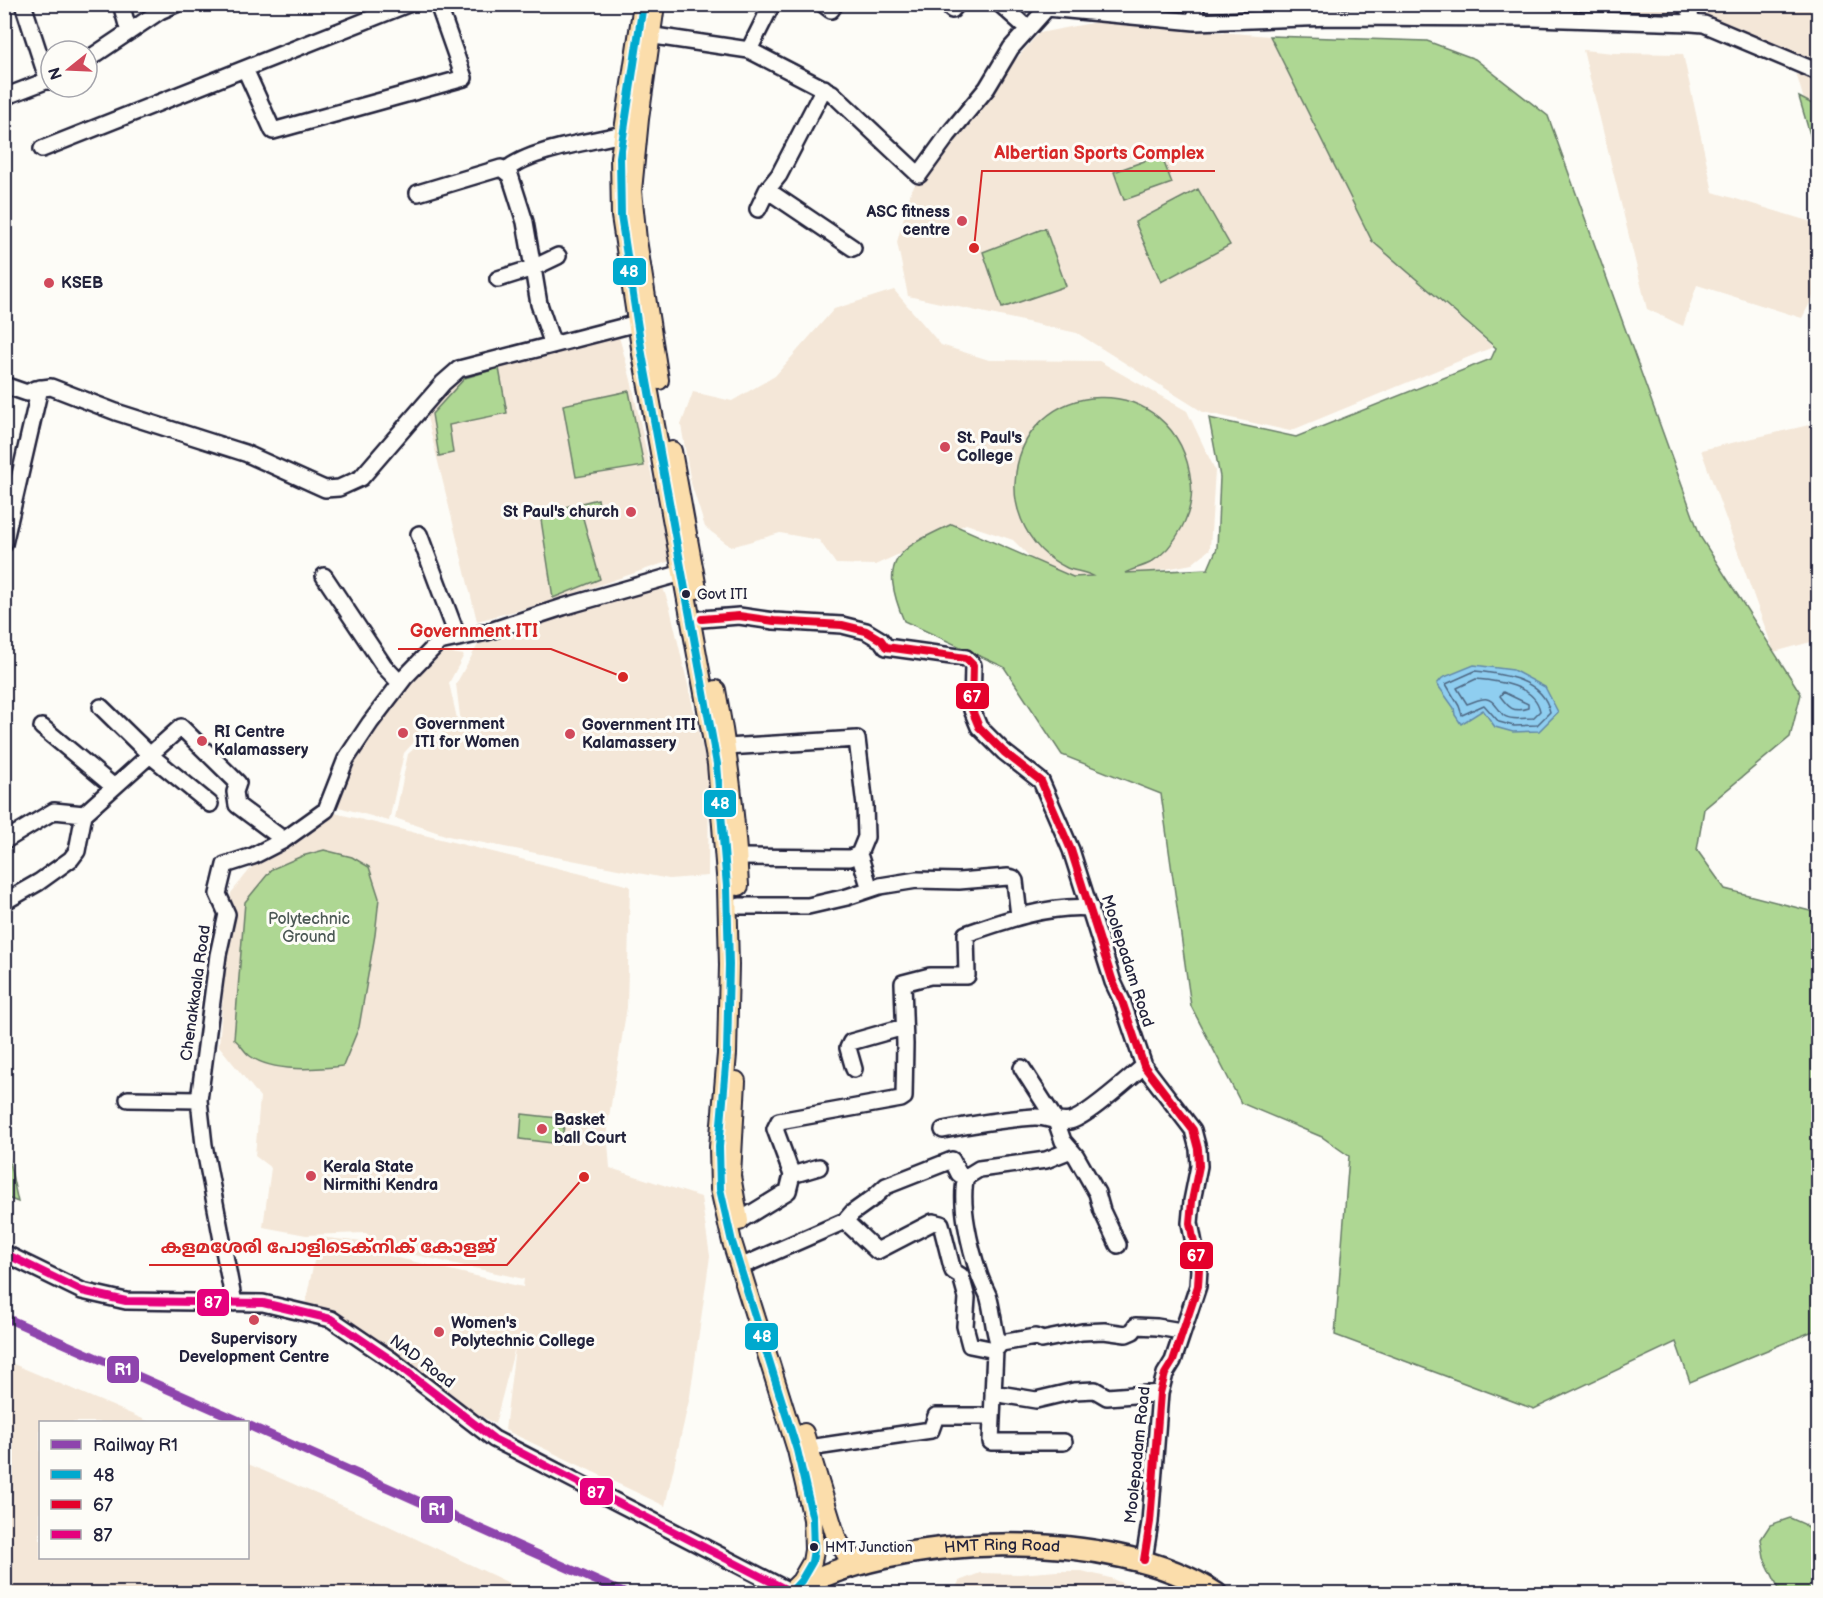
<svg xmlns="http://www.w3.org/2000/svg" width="1823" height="1598" viewBox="0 0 1823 1598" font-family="'Balsamiq Sans','Noto Sans Malayalam',sans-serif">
<rect width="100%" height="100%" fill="#fdfcf7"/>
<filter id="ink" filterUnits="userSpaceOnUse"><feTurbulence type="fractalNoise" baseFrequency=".0167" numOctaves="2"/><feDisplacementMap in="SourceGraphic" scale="12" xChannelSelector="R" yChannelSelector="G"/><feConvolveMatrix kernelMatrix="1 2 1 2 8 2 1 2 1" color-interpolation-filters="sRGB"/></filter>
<g filter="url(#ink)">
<path fill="#f4e7d8" d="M1081 5H1818V149L1793 62 1699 24 1548 6Z
M1097 22 1270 36 1372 241 1493 347 1290 431 1203 412 1077 333 908 296 897 242 911 191 944 142 1039 33Z
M1583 50 1613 53 1683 54 1713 192 1818 224V288L1802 318 1697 285 1683 326 1647 309Z
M894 290 941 345 989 360 1099 361 1187 411 1215 470 1210 549 1192 564 1095 583 1043 570 1013 540 966 524 875 565 836 564 819 540 780 533 731 547 705 527 691 483 681 425 693 392 732 401 775 376 834 309Z
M618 333 631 380 670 561 546 603 477 621 426 413 461 373Z
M1818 423V640L1774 652 1701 450Z
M662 585 670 608 709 776 708 876 669 879 448 836 395 818 408 754 420 743 461 724 456 684 480 641 519 627Z
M439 651 464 655 449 683 458 723 414 742 404 753 389 821 335 806 358 751 396 697Z
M335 813 630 886 627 1007 607 1129 610 1168 701 1197 710 1256 690 1396 665 1506 505 1430 515 1347 495 1424 444 1394 336 1315 305 1305 319 1237 363 1242 381 1254 523 1287 524 1279 383 1248 366 1233 306 1235 263 1227 271 1168 255 1156 260 1097 219 1046 231 893 256 862Z
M4 1360 150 1422H40V1558H248V1464L389 1526 530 1593H5Z
M1057 1571H1082L1110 1578 1145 1593H954L959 1581 980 1573 1019 1574Z"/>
<path fill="#aed793" stroke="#687c67" stroke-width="1.5" d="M1270 36 1427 41 1475 59 1548 116 1701 538 1801 694 1790 737 1704 809 1697 850 1725 889 1818 913V1329L1690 1382 1676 1342 1534 1409 1335 1335 1349 1156 1322 1137 1241 1103 1191 1006 1161 794 1062 755 1004 667 904 621C878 558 897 550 952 524L1073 577 1093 576C1085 572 1075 571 1067 568 1059 564 1047 556 1041 550 1024 532 1014 508 1015 484 1019 372 1178 366 1191 482 1195 512 1176 547 1150 563 1142 567 1132 569 1125 573L1208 569 1217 548 1220 477 1209 418 1296 437 1491 359 1496 348 1372 241Z
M1799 97 1818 107V162Z
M1161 155 1172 183 1124 200 1114 172Z
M1198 189 1230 245 1161 282 1135 222Z
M1045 228 1066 286 1002 308 983 252Z
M499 368 507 413 449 425 453 453 439 456 432 414 465 378Z
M629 391 644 466 576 477 563 405Z
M598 499 599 505 581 511 600 579 553 598 540 513Z
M324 850 352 857 369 867 379 898 375 935 359 1027 343 1066C317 1069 273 1073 250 1056 244 1052 241 1044 234 1039L245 902 272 869 302 856Z
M522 1114 566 1119 560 1144 520 1139Z
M5 1142 18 1202 5 1197Z
M1790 1518 1804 1524 1818 1541V1593H1781L1764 1558 1761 1539 1770 1525Z"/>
<path fill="#8fcef0" stroke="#6389a8" stroke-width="1.5" d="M1474 665 1513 670 1545 687 1558 712 1539 731 1513 732 1495 727 1483 710 1461 724 1455 715 1454 708 1437 684 1442 678Z"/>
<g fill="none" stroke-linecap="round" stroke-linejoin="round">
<path stroke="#4e6783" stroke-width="1.5" d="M1475 671C1503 674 1543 679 1550 712L1537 725 1514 726 1499 722 1484 705 1462 715 1459 706 1446 684Z
M1476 679C1498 681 1535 685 1540 711L1533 718C1524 718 1511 721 1503 715 1503 715 1498 708 1497 707 1487 693 1480 700 1467 704L1457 688Z
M1503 692 1528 704V708C1513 713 1509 708 1500 696Z"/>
<g stroke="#22223b" stroke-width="20">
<path id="minor" d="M23 4 48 81
M121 4 129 32
M823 4 831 10 835 4
M947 4 952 10 957 4
M1000 4 1028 29
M1684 4 1690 12 1691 23
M1195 22 1196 4
M641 34 749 50 832 93 919 175 948 135 987 88 1011 48 1047 8 1195 22 1331 17 1533 18 1691 23 1704 24 1818 72
M749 50 772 4
M87 60 160 11 176 4
M245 69 273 131 464 78 438 4
M4 97 51 79
M42 149 408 4
M506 170C531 149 590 142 623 134
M767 190 853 248
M418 193 501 168 510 175 525 222 533 268 558 256
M758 209 767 190 779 175 824 88
M498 279 533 268 539 304 553 345
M4 385 27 393 35 389 51 387 116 412 245 453 325 489 339 488 361 478 443 383 459 369 649 320
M419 534 458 638
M4 544 40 388
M324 576 384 666 400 683
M702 619 739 616 774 621 842 625 866 631 881 640 886 647 966 658 973 665 972 710 979 727 1004 752 1041 781 1071 850 1113 982 1122 1001 1144 1066 1193 1130 1198 1149 1199 1166 1192 1201 1190 1223 1199 1269 1198 1286 1173 1361 1165 1374 1160 1393 1150 1522 1144 1560
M101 707 150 755 210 804
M42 727 114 787
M727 747 857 739 865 806 866 837 859 854 870 889
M4 841 54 811 84 814
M738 857 850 858 859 854
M4 902 39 882 71 859 77 851 84 814 181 727 238 783 235 792 237 805 284 840
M740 906H808L847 897 880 886 917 880 959 881 1008 877 1013 878 1015 881 1019 916
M1022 1068 1056 1121 1063 1141 1076 1156 1097 1193 1102 1211 1118 1245
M854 1069 848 1048 851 1042 904 1027
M128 1099 199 1100
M943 1130C973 1124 1003 1119 1034 1117 1047 1116 1058 1124 1070 1121 1087 1117 1129 1078 1144 1066
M792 1175 819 1167
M966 1177C959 1203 970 1248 979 1274 981 1281 985 1288 988 1295 993 1311 993 1329 999 1345
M739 1221 788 1191 792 1175 775 1129 779 1121 901 1099 904 1097 905 1044 903 983 930 976H967L966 934C1003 921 1050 904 1091 908
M845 1221 852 1213 873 1198 886 1186 952 1160 959 1174 966 1177 979 1169 1046 1160 1071 1150
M4 1253 82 1291 126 1301 263 1303 331 1319 390 1359 494 1439 791 1592
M749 1263 845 1221 877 1251 933 1222 941 1224 953 1271 961 1276 967 1298 965 1326 970 1345 995 1350 991 1442H1064
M234 1303 204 1145 199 1100 218 955 227 914 218 894 225 865 253 856 284 840 326 810 346 759 370 723 405 677 439 642 487 632 563 607 682 573
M995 1350 1001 1343 1035 1337 1042 1340 1082 1332 1104 1331 1126 1334 1133 1331 1136 1326 1157 1327 1181 1331
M993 1393 1036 1400 1074 1391 1095 1390 1107 1397 1160 1393
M809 1448 931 1430 936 1416H992"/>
</g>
<g stroke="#22223b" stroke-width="22">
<path id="major" d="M643 4 620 157 621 216 642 354 717 764 727 887 729 965 727 1054 719 1147 720 1189 732 1242 797 1450 813 1519 814 1550 812 1562 801 1581 791 1591
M654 12 639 119 632 191 637 240 659 380
M672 451 697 589
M716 690C729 757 736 818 739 886
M736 1081 731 1176 739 1221
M804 1433 836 1537 846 1554 852 1559 859 1560 871 1559"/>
</g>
<g stroke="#22223b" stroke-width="26">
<g id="highway">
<path id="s1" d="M788 1594C888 1531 1118 1526 1216 1594"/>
</g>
</g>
<use href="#minor" stroke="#fdfcf7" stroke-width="15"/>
<use href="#major" stroke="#fbddab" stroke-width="18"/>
<use href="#highway" stroke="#fbddab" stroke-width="21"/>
<g stroke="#fdfcf7" stroke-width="12">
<path id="bus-1" d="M643 4 620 157 621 216 642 354 717 764 727 887 729 965 727 1054 719 1147 720 1189 732 1242 797 1450 813 1519 814 1550 812 1562 801 1581 791 1592"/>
</g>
<g stroke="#fdfcf7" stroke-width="12">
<path id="bus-2" d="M702 619 739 616 774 621 842 625 866 631 881 640 886 647 966 658 973 665 972 710 979 727 1004 752 1041 781 1071 850 1113 982 1122 1001 1144 1066 1193 1130 1198 1149 1199 1166 1192 1201 1190 1223 1199 1269 1198 1286 1173 1361 1165 1374 1160 1393 1150 1522 1144 1560"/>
</g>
<g stroke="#fdfcf7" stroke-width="12">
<path id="bus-3" d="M4 1253 82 1291 126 1301 263 1303 331 1319 390 1359 494 1439 791 1592"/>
</g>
<use href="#bus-1" stroke="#00a9ce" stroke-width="8"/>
<use href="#bus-2" stroke="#e4002b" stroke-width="8"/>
<use href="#bus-3" stroke="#e5007d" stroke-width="8"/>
<g stroke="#fdfcf7" stroke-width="14">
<path id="rail-1" d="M4 1317 242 1422
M248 1425 626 1594"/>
</g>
<use href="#rail-1" stroke="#8e44ad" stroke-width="9"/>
</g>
</g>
<g fill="#d1495b" stroke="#fdfcf7" stroke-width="2">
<circle cx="962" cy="221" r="6"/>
<circle cx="49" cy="283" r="6"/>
<circle cx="945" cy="447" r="6"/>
<circle cx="631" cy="512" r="6"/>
<circle cx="403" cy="733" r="6"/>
<circle cx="570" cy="734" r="6"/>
<circle cx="202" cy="741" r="6"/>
<circle cx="542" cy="1129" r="6"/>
<circle cx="311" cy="1176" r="6"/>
<circle cx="254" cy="1320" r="6"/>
<circle cx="439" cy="1332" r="6"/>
</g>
<g fill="#22223b" stroke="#fdfcf7" stroke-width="2">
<circle cx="686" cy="594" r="5"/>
<circle cx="814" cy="1547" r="5"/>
</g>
<g text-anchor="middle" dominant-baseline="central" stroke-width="6" stroke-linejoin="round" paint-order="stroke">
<g font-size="14" fill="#22223b" stroke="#fdfcf7" text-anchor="start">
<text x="697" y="594">Govt ITI</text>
<text x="825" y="1547">HMT Junction</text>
</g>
<g font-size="16" font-weight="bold" fill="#22223b" stroke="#fdfcf7" text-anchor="start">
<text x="950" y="212" text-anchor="end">ASC fitness<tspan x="950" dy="18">centre</tspan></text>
<text x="61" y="283">KSEB</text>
<text x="957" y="438">St. Paul's<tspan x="957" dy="18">College</tspan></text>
<text x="619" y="512" text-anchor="end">St Paul's church</text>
<text x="415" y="724">Government<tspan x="415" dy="18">ITI for Women</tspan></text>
<text x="582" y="725">Government ITI<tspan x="582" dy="18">Kalamassery</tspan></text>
<text x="214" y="732">RI Centre<tspan x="214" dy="18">Kalamassery</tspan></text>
<text x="554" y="1120">Basket<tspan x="554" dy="18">ball Court</tspan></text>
<text x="323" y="1167">Kerala State<tspan x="323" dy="18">Nirmithi Kendra</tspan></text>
<text x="451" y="1323">Women's<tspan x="451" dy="18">Polytechnic College</tspan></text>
<text x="254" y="1339" text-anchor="middle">Supervisory<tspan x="254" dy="18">Development Centre</tspan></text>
</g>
<g font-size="16" fill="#4c5855" stroke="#fdfcf7">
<text x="309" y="919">Polytechnic<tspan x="309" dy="18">Ground</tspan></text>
</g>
<g font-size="16" fill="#22223b" stroke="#fdfcf7">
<text transform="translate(1127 961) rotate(72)">Moolepadam Road</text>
<text transform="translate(196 993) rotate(-82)">Chenakkaala Road</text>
<text transform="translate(422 1362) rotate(37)">NAD Road</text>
<text transform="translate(1138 1455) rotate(-84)">Moolepadam Road</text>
<text stroke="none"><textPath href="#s1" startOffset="222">HMT Ring Road</textPath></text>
</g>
</g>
<path fill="none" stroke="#d62828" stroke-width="2" d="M974 248L982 171H1215M623 677L551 649H398M584 1177L507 1265H149"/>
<g fill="#d62828" stroke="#fdfcf7" stroke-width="2">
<circle cx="974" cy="248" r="6"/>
<circle cx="623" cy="677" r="6"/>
<circle cx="584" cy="1177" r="6"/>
</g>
<g font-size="18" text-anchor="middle" font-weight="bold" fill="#d62828" stroke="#fdfcf7" stroke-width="6" stroke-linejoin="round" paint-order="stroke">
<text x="1099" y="159">Albertian Sports Complex</text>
<text x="474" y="637">Government ITI</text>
<text x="328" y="1253">കളമശേരി പോളിടെക്നിക് കോളജ്</text>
</g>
<g stroke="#fdfcf7" stroke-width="2">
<rect x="612" y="257" width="35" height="29" rx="6" fill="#00a9ce"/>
<rect x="955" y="682" width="35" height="28" rx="6" fill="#e4002b"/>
<rect x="703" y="789" width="34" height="29" rx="6" fill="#00a9ce"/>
<rect x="1179" y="1241" width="35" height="29" rx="6" fill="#e4002b"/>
<rect x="196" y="1288" width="34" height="29" rx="6" fill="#e5007d"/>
<rect x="744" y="1322" width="35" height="29" rx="6" fill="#00a9ce"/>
<rect x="106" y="1355" width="34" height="29" rx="6" fill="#8e44ad"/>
<rect x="579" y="1477" width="35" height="29" rx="6" fill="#e5007d"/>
<rect x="420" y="1495" width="34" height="29" rx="6" fill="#8e44ad"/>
</g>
<g font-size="16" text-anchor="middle" font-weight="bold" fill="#fff">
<text x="629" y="277">48</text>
<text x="972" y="702">67</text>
<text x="720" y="809">48</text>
<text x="1196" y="1261">67</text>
<text x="213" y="1308">87</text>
<text x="762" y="1342">48</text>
<text x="123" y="1375">R1</text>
<text x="596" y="1498">87</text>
<text x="437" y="1515">R1</text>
</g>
<rect width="1823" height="1598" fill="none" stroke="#fdfcf7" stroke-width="24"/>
<rect x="12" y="12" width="1799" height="1574" fill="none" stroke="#22223b" stroke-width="2" filter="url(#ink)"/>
<rect x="39" y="1421" width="210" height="138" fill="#fdfcf7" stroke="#a5a5ac" stroke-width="1.5"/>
<rect x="51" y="1440" width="30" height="9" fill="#8e44ad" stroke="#a5a5ac" stroke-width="1.5"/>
<text x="93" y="1451" font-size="18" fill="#22223b">Railway R1</text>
<rect x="51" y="1470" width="30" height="9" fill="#00a9ce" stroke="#a5a5ac" stroke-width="1.5"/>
<text x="93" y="1481" font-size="18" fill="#22223b">48</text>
<rect x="51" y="1500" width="30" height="9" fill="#e4002b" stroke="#a5a5ac" stroke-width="1.5"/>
<text x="93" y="1511" font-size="18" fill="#22223b">67</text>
<rect x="51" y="1530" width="30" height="9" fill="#e5007d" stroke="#a5a5ac" stroke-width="1.5"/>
<text x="93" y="1541" font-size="18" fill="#22223b">87</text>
<g transform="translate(69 69) rotate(252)"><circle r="28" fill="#fdfcf7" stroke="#a5a5ac" stroke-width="1.5"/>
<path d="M0-4.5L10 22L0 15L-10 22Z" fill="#d1495b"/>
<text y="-9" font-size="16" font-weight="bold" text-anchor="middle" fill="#22223b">N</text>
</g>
</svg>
